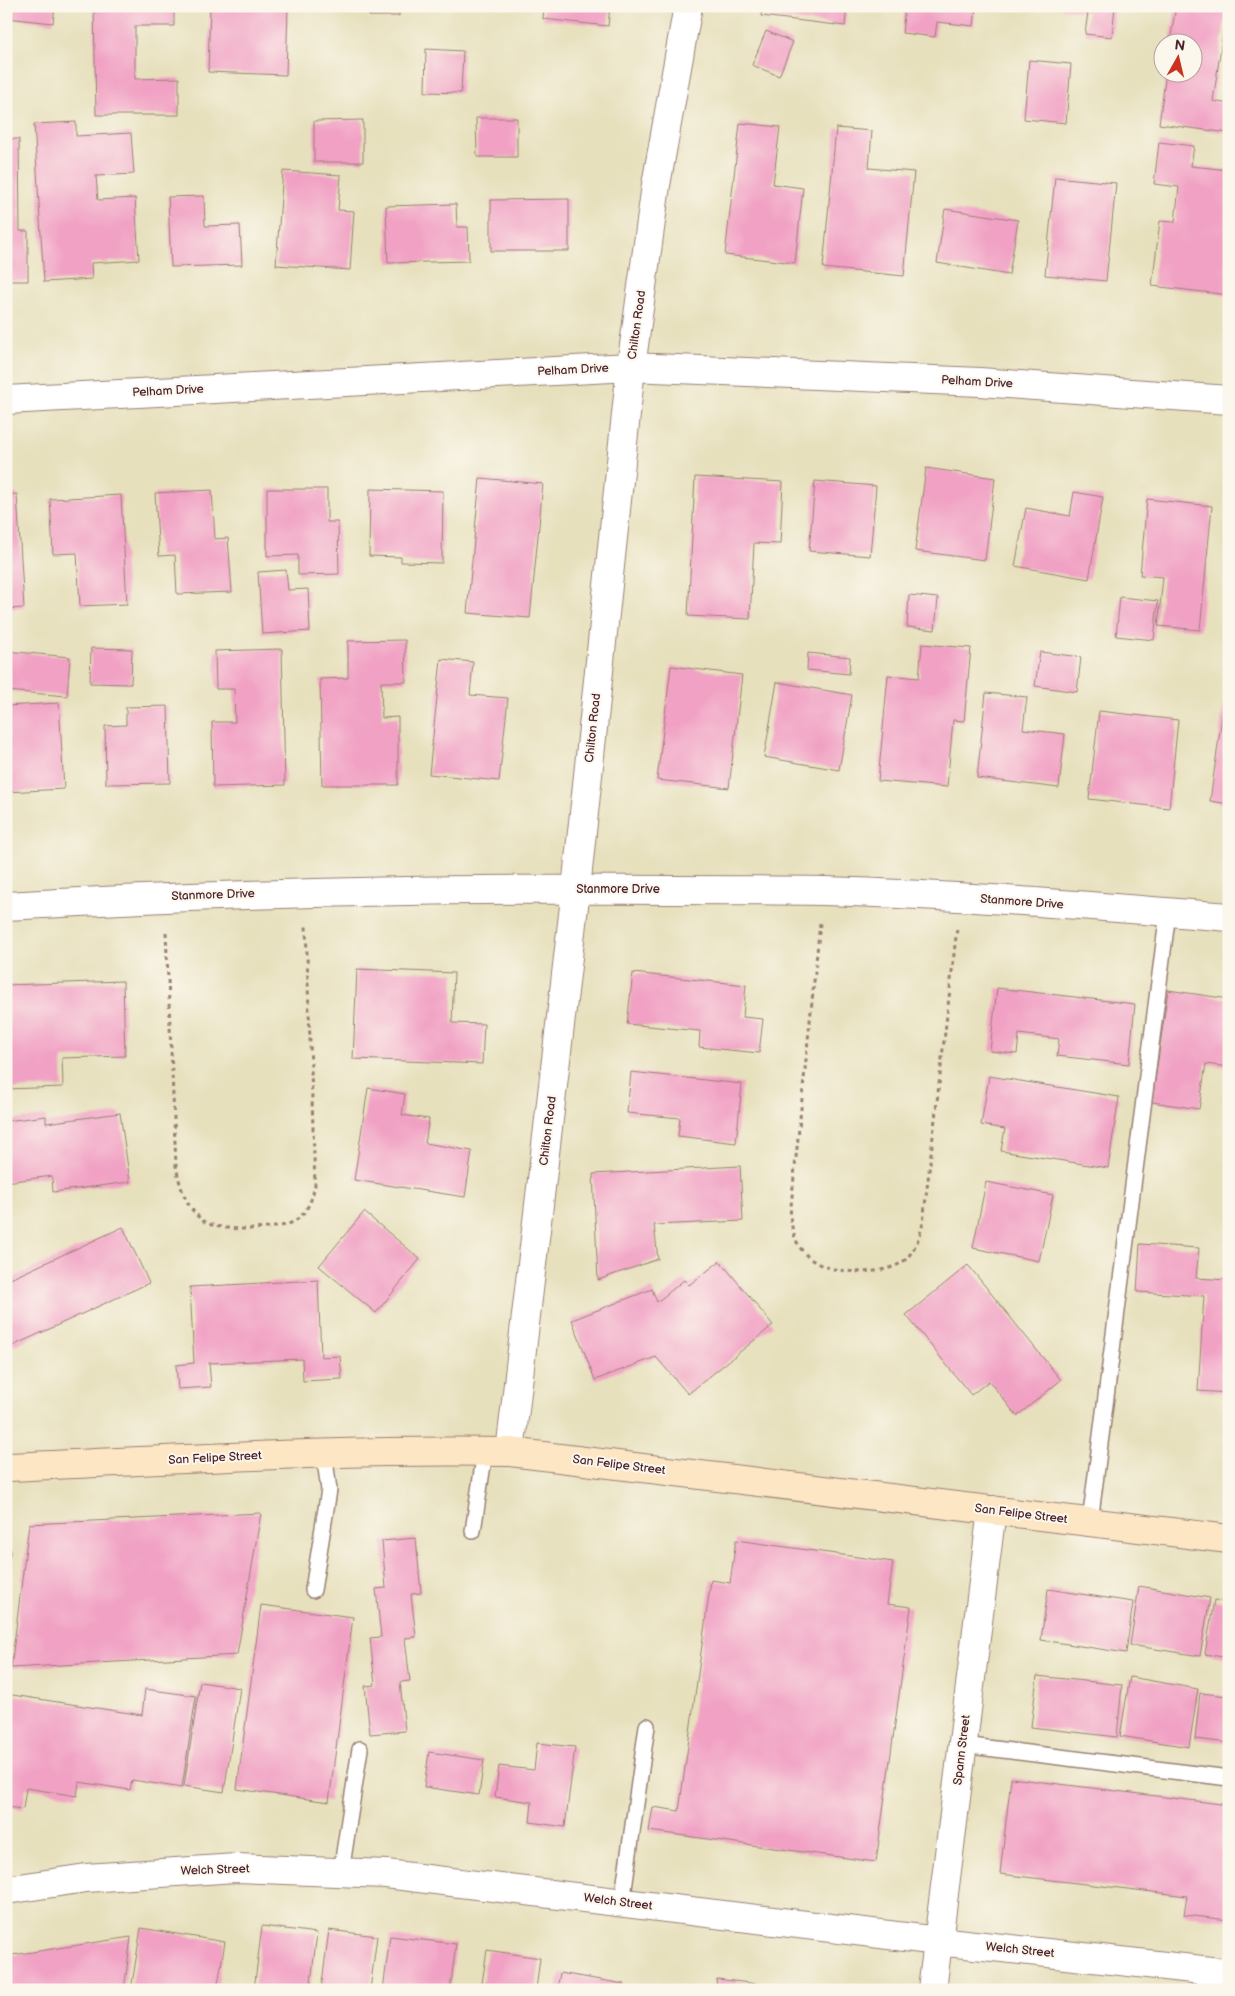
<svg xmlns="http://www.w3.org/2000/svg" width="1235" height="1996" viewBox="0 0 1235 1996" font-family="'Balsamiq Sans',sans-serif">
<rect width="100%" height="100%" fill="#fbf7ec"/>
<filter id="ink" filterUnits="userSpaceOnUse"><feTurbulence type="fractalNoise" baseFrequency=".02" numOctaves="2"/><feDisplacementMap in="SourceGraphic" scale="10" xChannelSelector="R" yChannelSelector="G"/><feConvolveMatrix kernelMatrix="1 2 1 2 8 2 1 2 1" color-interpolation-filters="sRGB"/></filter>
<filter id="wash" filterUnits="userSpaceOnUse"><feTurbulence type="fractalNoise" baseFrequency=".0096" numOctaves="4" result="noise"/><feDisplacementMap in="SourceGraphic" scale="20" xChannelSelector="R" yChannelSelector="G"/><feGaussianBlur stdDeviation="1.12" result="paint"/><feColorMatrix in="noise" values="0 0 0 0 0 0 0 0 0 0 0 0 0 0 0 0 0 1.4 0 .05"/><feComposite in="paint" operator="in"/></filter>
<g filter="url(#wash)">
<rect width="100%" height="100%" fill="#e7e0bd"/>
<g id="blocks">
<path fill="#f1a2c4" d="M6 6H55L53 23 6 18Z
M94 6H174V26H135V79L179 78V115H96Z
M210 6H288L286 75 208 72Z
M369 6H399V16H369Z
M544 6H610L608 26 543 19Z
M762 6H847L845 26 761 16Z
M905 6H976L974 26 937 22 935 37 902 33Z
M1048 6H1115L1112 37 1085 34 1088 12Z
M1176 6H1227L1213 101 1229 104V133L1159 124 1166 72H1192V42H1170Z
M766 31 793 42 779 76 752 65Z
M426 49 463 51 461 93 425 92Z
M1029 60 1071 64 1066 123 1024 119Z
M6 84H11V125H6Z
M476 118H517V157H477Z
M363 120V162H314V121Z
M76 122V136L131 133 134 174 96 176 98 200 135 198 139 260 91 263 92 279 44 282 34 124Z
M740 123 780 127 773 184 803 188 795 263 725 255Z
M836 128 872 131 869 168 914 172 904 276 823 268Z
M6 139H19L20 231H28V281H6Z
M1159 142 1194 146 1191 166 1229 170V295L1152 286 1160 221 1175 222 1179 187 1154 184Z
M283 171 341 175 338 210 354 211 350 270 276 265Z
M1055 177 1116 183 1106 281 1045 275Z
M204 196 205 226 240 225 242 265 171 267 168 197Z
M569 199V251H491V200Z
M456 204 457 227H468L469 261 388 263 386 206Z
M945 209 1018 220 1009 275 937 263Z
M926 468 995 478 985 560 915 551Z
M695 477 783 482 780 544 754 543 750 619 688 616Z
M480 478 543 484 530 618 467 613Z
M815 481 876 486 870 556 809 551Z
M267 489H327V522H338L339 574 298 575V555L267 556Z
M370 489 443 491 442 563 401 562V557L369 556Z
M212 490 215 539 228 538 232 592 177 594 175 555 159 556 155 493Z
M1074 492 1103 497 1089 579 1015 566 1026 508 1070 516Z
M17 494 24 608 6 609V495Z
M121 495 127 604 80 606 77 553 53 554 50 499Z
M1147 499 1212 506 1200 630 1158 626 1163 577 1140 575Z
M286 570 288 590 308 589 310 631 262 634 258 572Z
M909 595 938 598 935 630 907 627Z
M1120 597 1158 601 1154 640 1116 636Z
M405 640 406 682H381L382 718 398 717V785H322L320 679 348 678V641Z
M922 644 971 648 964 721 953 720 947 787 878 781 888 675 919 678Z
M91 648 132 649 131 684 90 683Z
M282 649 285 785 213 787 212 722H235L234 689H216L215 651Z
M6 651 70 657 67 696 6 691Z
M1040 652 1081 657 1077 692 1035 686Z
M808 653 850 657 849 674 807 670Z
M441 659 473 662 470 695 508 698 499 781 429 774Z
M671 666 742 675 729 788 657 780Z
M1228 674H1229V804L1210 801Z
M777 682 852 695 839 770 764 757Z
M986 693 1027 697 1023 729 1065 734 1059 788 977 778Z
M59 703 64 789 6 792V706Z
M168 706 170 783 106 784 105 726 126 725V707Z
M1099 711 1178 720 1169 808 1089 799Z
M357 969 454 973 452 1023 484 1024 482 1064 353 1059Z
M633 973 746 985 743 1017 763 1019 759 1053 699 1047 700 1031 627 1024Z
M123 981 125 1056 62 1058 63 1087 6 1089V985Z
M997 988 1135 1004 1129 1064 1057 1056 1059 1039 1019 1034 1017 1054 990 1051Z
M1168 990 1229 999V1067L1206 1064 1199 1109 1152 1102Z
M631 1072 742 1084 736 1143 678 1136 680 1118 627 1113Z
M989 1076 1119 1097 1108 1168 1001 1151 1005 1129 981 1125Z
M368 1088 405 1094 402 1115 429 1119 425 1143 472 1151 465 1197 354 1180Z
M120 1113 130 1182 53 1192 52 1176 6 1182V1121L46 1116V1123Z
M740 1166 743 1221 654 1225 658 1259 598 1280 593 1174Z
M986 1182 1053 1195 1039 1261 973 1248Z
M364 1212 420 1259 376 1313 319 1266Z
M123 1227 149 1283 8 1348 6 1281Z
M1140 1244 1199 1248 1196 1278 1229 1280V1393L1198 1391 1204 1296 1137 1292Z
M720 1261 773 1325 688 1394 656 1357 595 1380 572 1320 652 1289 657 1302 684 1280 689 1285Z
M968 1265 1061 1380 1017 1416 989 1381 971 1395 906 1315Z
M318 1280 321 1357 340 1356 342 1379 303 1381 302 1359 209 1363 211 1387 178 1389 176 1365 194 1363 190 1287Z
M261 1513 237 1655 11 1668 29 1524Z
M416 1538 421 1593 411 1594 416 1637 405 1638 410 1681 400 1682 405 1731 370 1734 365 1686 375 1685 370 1638 381 1637 376 1589 386 1588 382 1541Z
M736 1540 893 1562 887 1604 911 1607 876 1862 649 1831 653 1807 679 1811 711 1580 730 1583Z
M6 1548 11 1549 7 1571H6Z
M1139 1586 1210 1598 1200 1656 1130 1645Z
M1048 1589 1133 1602 1126 1653 1041 1640Z
M1214 1600 1229 1602V1658L1205 1654Z
M261 1605 353 1617 329 1802 237 1789Z
M1037 1676 1122 1685 1117 1737 1031 1727Z
M1130 1677 1198 1689 1189 1747 1120 1736Z
M200 1682 240 1688 224 1792 184 1786Z
M145 1689 196 1696 182 1788 132 1780 130 1790 79 1782 77 1796 26 1788 23 1809 6 1807V1694L142 1715Z
M1200 1693 1229 1696V1743L1195 1739Z
M537 1743 575 1747 565 1827 530 1822 532 1802 495 1797 499 1766 534 1770Z
M429 1752 484 1760 479 1795 424 1787Z
M1011 1778 1229 1805V1920L1184 1915 1187 1896 1000 1874Z
M262 1926 317 1933 310 1990H254Z
M141 1928 225 1942 217 1990H131Z
M329 1930 377 1936 370 1990H321Z
M390 1936 456 1944 450 1990H383Z
M131 1937 124 1990H6V1956Z
M487 1950 540 1958 536 1990H481Z
M560 1973 624 1984 623 1990H557Z
M717 1979 799 1989V1990H715Z"/>
</g>
</g>
<g filter="url(#ink)">
<use href="#blocks" fill-opacity="0" stroke="#988074" stroke-width="1"/>
<g fill="none" stroke-linecap="round" stroke-linejoin="round">
<g stroke="#988074" stroke-width="18">
<path id="lane" d="M1090 1522 1168 912
M473 1531 485 1451
M313 1590 329 1490 324 1453
M963 1745 1229 1778
M341 1872 360 1749
M622 1903 647 1726"/>
</g>
<g stroke="#988074" stroke-width="30">
<path id="street" d="M6 400 631 367 980 382 1229 400
M6 906C227 893 449 888 670 890 721 890 773 890 824 891 959 895 1094 906 1229 917
M510 1452 576 889 631 367 656 185 688 6
M6 1890 86 1878 236 1868 386 1874 938 1941 1229 1973
M932 1990 992 1510"/>
</g>
<g stroke="#988074" stroke-width="30">
<path id="secondary" d="M6 1467C174 1460 342 1449 510 1452L1229 1539"/>
</g>
<path stroke="#988074" stroke-width="3" stroke-dasharray="4 4" stroke-linecap="butt" d="M820 923 790 1216C793 1234 796 1248 812 1260 832 1275 890 1277 907 1258 916 1248 920 1235 923 1223L957 928
M166 932 176 1166C180 1187 186 1209 205 1222 221 1232 280 1231 295 1221 308 1212 312 1199 315 1185L306 926"/>
<use href="#lane" stroke="#fff" stroke-width="15"/>
<use href="#street" stroke="#fff" stroke-width="28"/>
<use href="#secondary" stroke="#fce6c4" stroke-width="28"/>
</g>
</g>
<g text-anchor="middle" dominant-baseline="central" stroke-width="4" stroke-linejoin="round" paint-order="stroke">
<g font-size="12" fill="#4a1f2b" stroke="#fbf7ec">
<text transform="translate(637 325) rotate(-82)">Chilton Road</text>
<text transform="translate(573 370) rotate(-3)">Pelham Drive</text>
<text transform="translate(977 382) rotate(3)">Pelham Drive</text>
<text transform="translate(168 391) rotate(-3)">Pelham Drive</text>
<text transform="translate(593 728) rotate(-84)">Chilton Road</text>
<text x="618" y="889">Stanmore Drive</text>
<text transform="translate(213 895) rotate(-2)">Stanmore Drive</text>
<text transform="translate(1022 902) rotate(4)">Stanmore Drive</text>
<text transform="translate(548 1131) rotate(-83)">Chilton Road</text>
<text transform="translate(215 1458) rotate(-3)">San Felipe Street</text>
<text transform="translate(619 1465) rotate(7)">San Felipe Street</text>
<text transform="translate(1021 1514) rotate(7)">San Felipe Street</text>
<text transform="translate(962 1750) rotate(-83)">Spann Street</text>
<text transform="translate(215 1870) rotate(-2)">Welch Street</text>
<text transform="translate(618 1902) rotate(7)">Welch Street</text>
<text transform="translate(1020 1950) rotate(6)">Welch Street</text>
</g>
</g>
<rect width="1235" height="1996" fill="none" stroke="#fbf7ec" stroke-width="25"/>
<g transform="translate(1178 58) rotate(8)"><circle r="24" fill="#fbf7ec" stroke="#b4a19f"/>
<path d="M0-4L9 19L0 12L-9 19Z" fill="#c8321e"/>
<text y="-8" font-size="14" font-weight="bold" text-anchor="middle" fill="#4a1f2b">N</text>
</g>
</svg>
